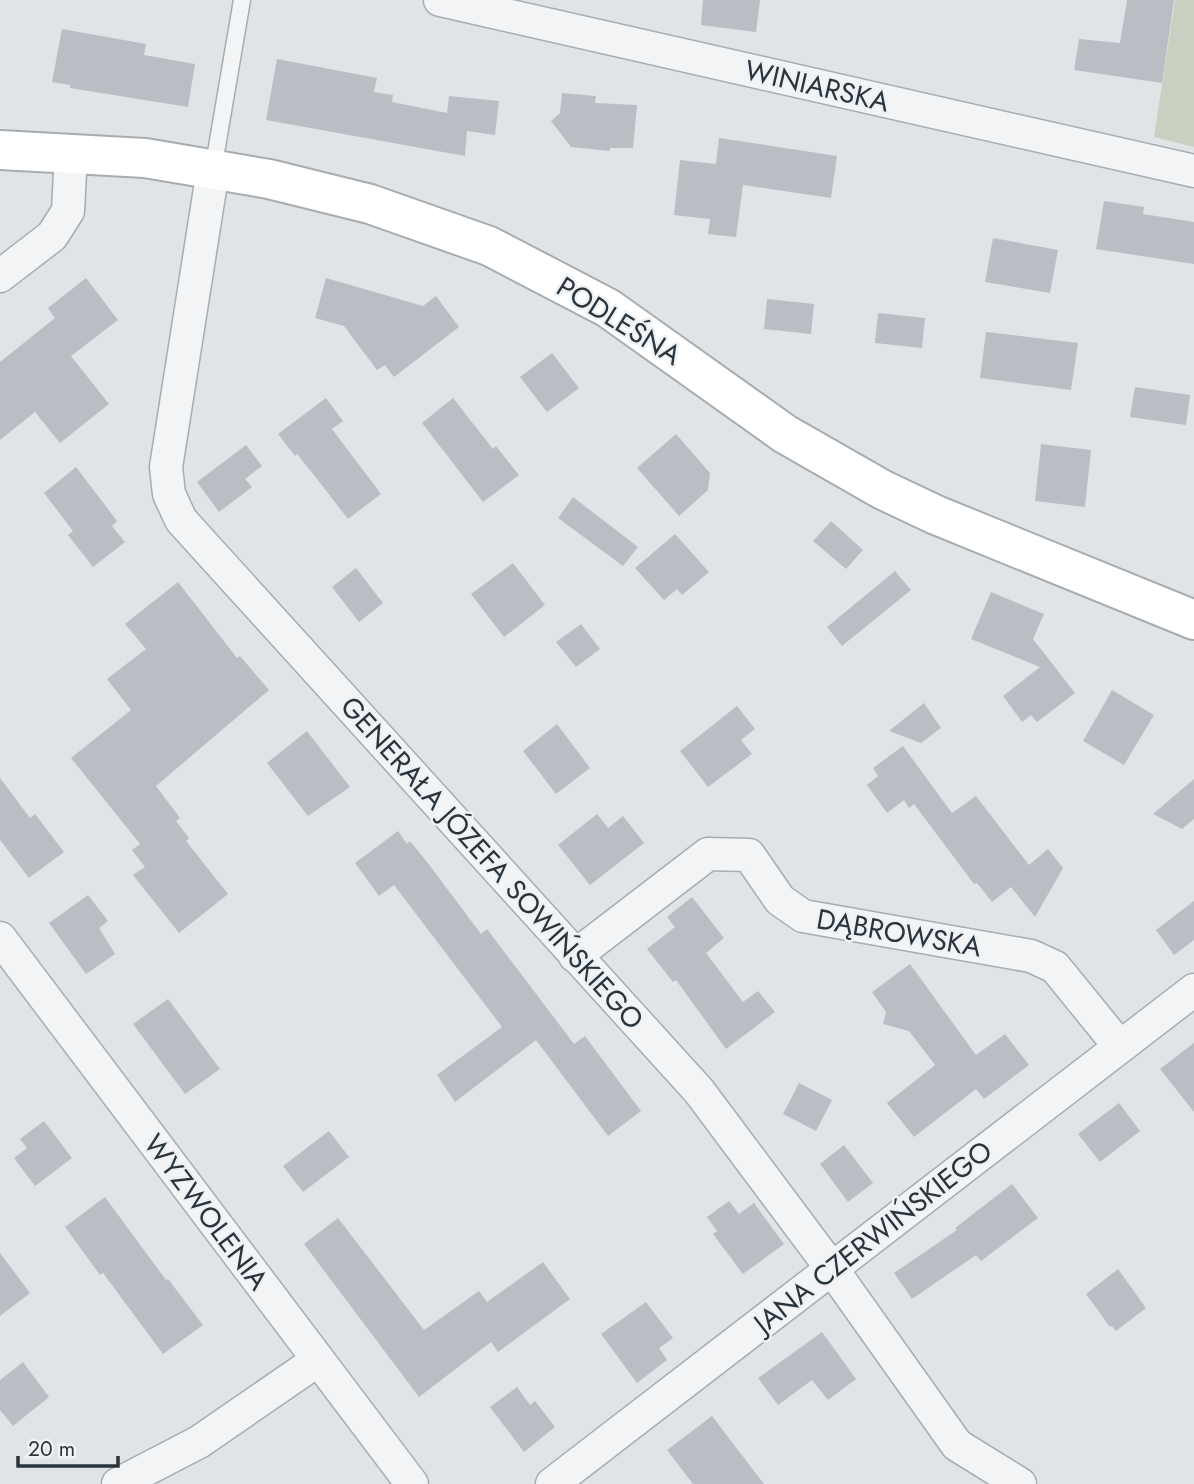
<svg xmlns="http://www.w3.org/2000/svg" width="1194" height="1484" viewBox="0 0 1194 1484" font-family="Jost,sans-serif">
<rect width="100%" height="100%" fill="#e0e4e7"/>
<path fill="#c8d0c2" d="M1175 0H1194V147L1154 137Z"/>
<path fill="#b8bec3" d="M703 0H760L756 32 701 25Z
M1127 0H1174L1162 83 1074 70 1079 39 1120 43Z
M62 29 146 44 144 55 195 64 188 107 70 88V85L52 82Z
M277 59 377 78 374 92 393 95 392 102 447 113 449 96 499 101 495 135 467 131 465 156 266 120Z
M562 93 596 96 595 103 637 105 633 148H610V151L571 147 551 121 560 113Z
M719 138 837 156 831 198 743 185 736 237 708 234 710 219 674 215 680 160 716 164Z
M1104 201 1144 207 1143 214 1194 222V264L1096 249Z
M993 238 1058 250 1050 293 985 282Z
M86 278 118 320 71 356 109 404 60 443 35 412 0 440V362L55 318 48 308Z
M326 278 423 306 436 296 459 327 394 377 385 365 377 370 344 326 315 318Z
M767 299 814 304 811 334 764 329Z
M878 313 925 318 922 348 875 343Z
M986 332 1078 343 1071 390 980 378Z
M552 353 579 388 547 412 520 377Z
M1135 387 1190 395 1186 425 1130 417Z
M326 398 343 421 332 429 381 494 348 519 317 479 297 454 295 456 278 434Z
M453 398 493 449 496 446 519 475 483 502 422 423Z
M676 434 710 473 708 490 679 516 637 468Z
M1041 444 1091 450 1085 507 1035 501Z
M246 445 262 466 245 479 252 487 219 512 197 482Z
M76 467 117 521 112 526 125 542 93 567 68 535 73 531 44 493Z
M573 497 638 547 623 566 558 518Z
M831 521 863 550 846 569 813 541Z
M675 534 709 572 682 595 677 589 664 600 635 568Z
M513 563 545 605 504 637 471 594Z
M356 568 383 603 359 622 332 587Z
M895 571 911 590 842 646 827 627Z
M178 582 237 658 240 656 269 690 156 786 180 818 176 821 189 838 186 841 228 894 179 933 133 875 145 867 132 850 140 844 71 758 131 710 107 679 146 649 125 624Z
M991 592 1044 614 1033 639 1075 693 1037 722 1031 715 1022 722 1003 696 1040 667 971 639Z
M581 624 600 649 576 667 556 642Z
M1112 690 1154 715 1124 765 1083 741Z
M924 703 941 728 921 743 889 731Z
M737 706 755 729 741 740 752 754 708 787 680 751Z
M557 724 590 768 556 794 523 751Z
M307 731 350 787 308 816 267 763Z
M903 746 952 813 976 796 1029 865 1048 849 1063 868 1035 917 1011 887 992 902 977 883 974 884 914 804 909 808 904 800 887 813 867 785 878 776 873 768Z
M0 778 30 818 35 814 64 852 29 878 0 840Z
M1194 779V819L1182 829 1153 814Z
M597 814 608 828 623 816 644 843 590 885 558 845Z
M398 831 407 844 410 841 427 862 481 934 487 929 574 1044 585 1036 641 1111 608 1136 536 1040 455 1102 437 1075 502 1027 394 885 379 896 355 863Z
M88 895 108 921 99 928 115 954 86 974 49 923Z
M692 897 724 938 706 953 743 1002 758 991 775 1012 726 1049 676 980 673 982 647 949 675 927 667 917Z
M1194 901V940L1174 955 1156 930Z
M910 964 976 1055 1005 1034 1029 1065 984 1099 976 1089 914 1137 887 1103 935 1065 909 1031 883 1024 886 1012 872 992Z
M168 999 220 1069 185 1094 133 1024Z
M1194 1043V1112L1160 1069Z
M799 1083 832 1100 816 1131 783 1114Z
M1119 1103 1140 1131 1100 1162 1078 1134Z
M44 1121 72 1158 35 1186 14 1158 27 1148 20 1139Z
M329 1131 349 1157 303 1192 283 1166Z
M844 1145 873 1183 848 1202 820 1164Z
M1012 1184 1038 1218 981 1261 976 1255 912 1299 894 1273 957 1230 955 1228Z
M105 1197 166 1280 168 1279 203 1325 163 1354 103 1273 100 1275 65 1227Z
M729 1201 739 1214 754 1203 784 1244 743 1274 713 1234 717 1231 707 1217Z
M338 1218 424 1330 479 1291 487 1302 543 1262 570 1299 498 1352 491 1342 419 1397 304 1244Z
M0 1253 30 1293 0 1316Z
M1118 1269 1146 1308 1116 1331 1112 1326 1110 1327 1086 1294Z
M646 1302 673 1338 659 1348 667 1360 637 1383 601 1334Z
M822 1332 856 1379 828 1400 812 1380 778 1405 758 1378Z
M23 1362 49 1397 13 1426 0 1410V1380Z
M517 1387 530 1405 535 1401 555 1427 524 1452 490 1407Z
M712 1416 764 1484H693L667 1450Z"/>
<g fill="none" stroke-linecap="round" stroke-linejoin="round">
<g stroke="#a6acb0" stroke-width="19">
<path id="lane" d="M213 170 242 0"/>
</g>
<g stroke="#a6acb0" stroke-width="35">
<path id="street" d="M440 0 1194 171
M213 170 166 467 169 494 181 520 699 1091 832 1269 957 1445 1020 1484
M0 276 52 236 68 211 71 153
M0 938 412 1484
M575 956 708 854 749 855 780 900 803 916 1031 956 1055 967 1120 1047
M118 1484 199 1442 318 1360
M552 1484 1194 990"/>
</g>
<g stroke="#a6acb0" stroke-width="42">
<path id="secondary" d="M0 150 145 158 269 179 370 204 489 246 608 308 785 434 883 490 936 515 1194 620"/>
</g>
<use href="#lane" stroke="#f2f4f6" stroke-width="16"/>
<use href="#street" stroke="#f2f4f6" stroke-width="32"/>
<use href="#secondary" stroke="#fff" stroke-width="38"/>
</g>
<g text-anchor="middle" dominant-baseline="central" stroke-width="5" stroke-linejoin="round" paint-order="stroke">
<g font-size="28" fill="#2a343c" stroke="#eff2f5">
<text transform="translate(817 86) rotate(13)">WINIARSKA</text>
<text transform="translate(619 321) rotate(32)">PODLEŚNA</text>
<text transform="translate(492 863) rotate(48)">GENERAŁA JÓZEFA SOWIŃSKIEGO</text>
<text transform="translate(899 933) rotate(10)">DĄBROWSKA</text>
<text transform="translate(206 1212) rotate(53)">WYZWOLENIA</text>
<text transform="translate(873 1237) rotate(-38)">JANA CZERWIŃSKIEGO</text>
</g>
</g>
<path d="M18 1456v10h100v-10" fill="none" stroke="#2a343c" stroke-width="3.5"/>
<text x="28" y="1456" font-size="21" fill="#2a343c" stroke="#eff2f5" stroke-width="5" paint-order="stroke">20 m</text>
</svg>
